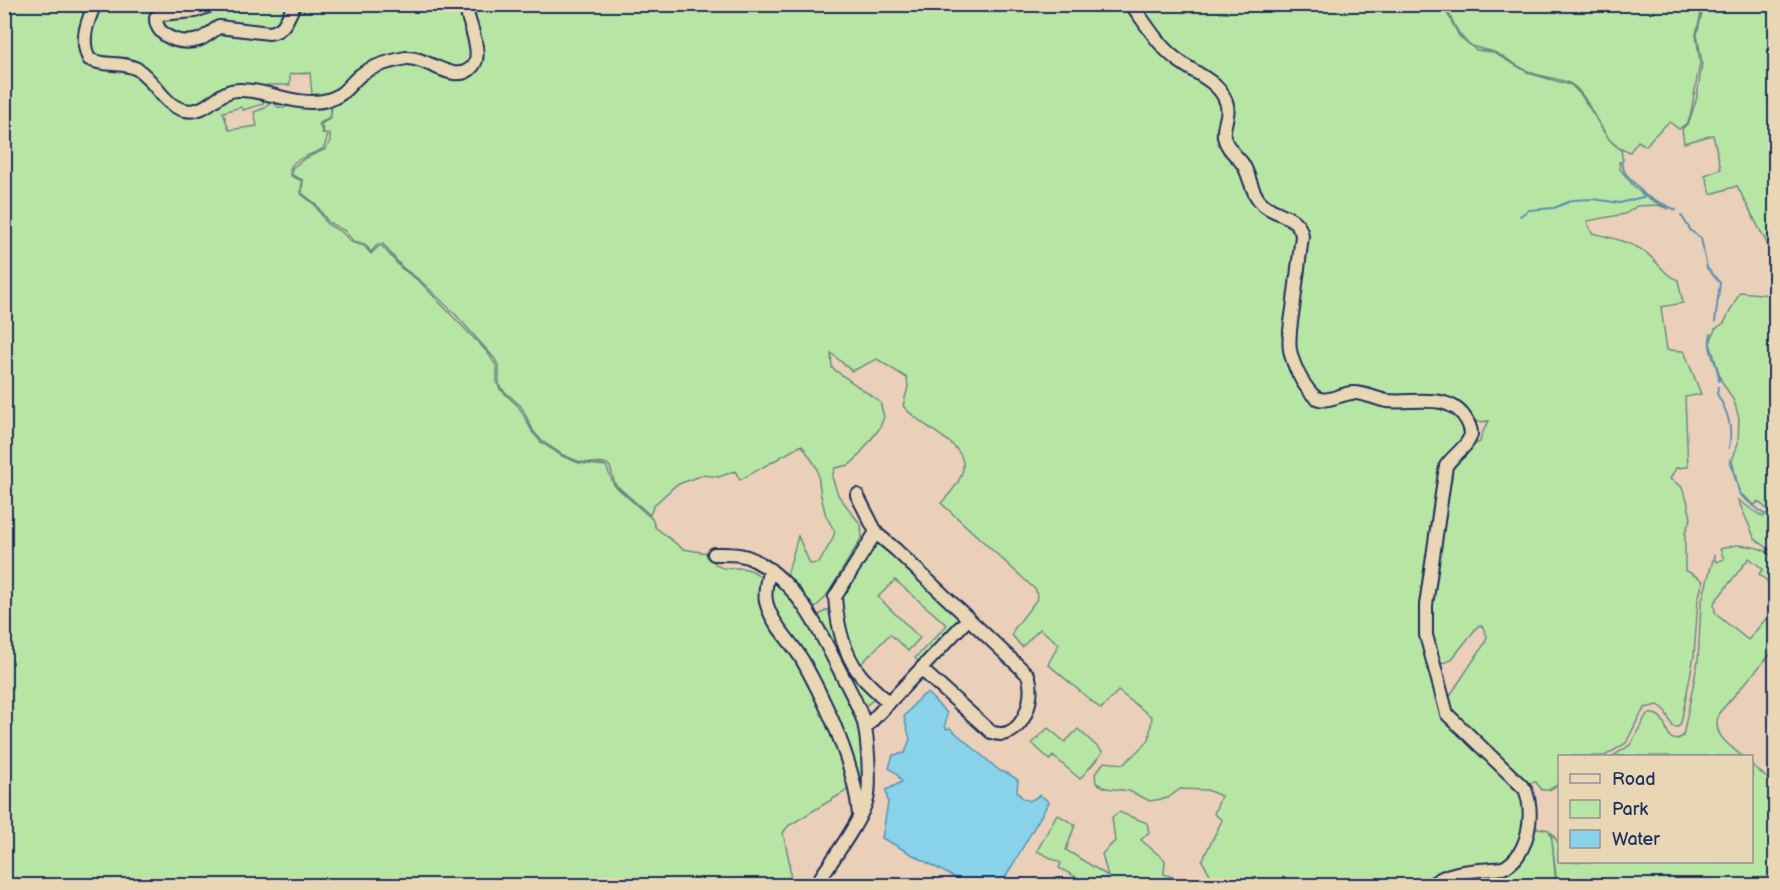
<svg xmlns="http://www.w3.org/2000/svg" width="1780" height="890" viewBox="0 0 1780 890" font-family="'Balsamiq Sans',sans-serif">
<rect width="100%" height="100%" fill="#ead0b9"/>
<filter id="ink" filterUnits="userSpaceOnUse"><feTurbulence type="fractalNoise" baseFrequency=".0167" numOctaves="2"/><feDisplacementMap in="SourceGraphic" scale="12" xChannelSelector="R" yChannelSelector="G"/><feConvolveMatrix kernelMatrix="1 2 1 2 8 2 1 2 1" color-interpolation-filters="sRGB"/></filter>
<g filter="url(#ink)">
<path fill="#b7e6a4" stroke="#698a81" stroke-width="1.5" d="M5 5H91L84 57 128 68 177 111 227 95 259 96 264 100 263 104 243 110 241 107 223 112 229 130 257 126 254 112 265 108 271 100 278 107 284 108 289 105 331 102 329 117 319 124 323 134 328 135 324 148C314 155 284 159 291 176L302 181 301 194 315 205 327 224 343 233 351 242 364 246 371 254 379 246H382L401 268 420 282 488 353 497 367V383L500 389 519 407 533 433 541 442 562 456 579 463 606 466 614 485 652 519 655 527 683 549 707 553C724 579 728 563 750 570 754 571 758 575 762 578V585L833 735 849 783 846 791 788 826 783 833 789 860 791 885 5 886Z
M98 5H207L161 10 165 40 213 33 268 37 298 5H463L474 57 459 71 416 55 320 98 312 95 310 73 290 74V85H267L264 88 208 103 179 106 141 69 107 61 90 54V23Z
M221 5H292L283 19 271 31 233 25 193 38 164 31 162 16 208 9Z
M468 5H1128L1163 49 1215 89 1223 101 1220 132 1237 161 1250 192 1298 230 1284 338 1305 393 1434 405 1454 410 1466 428 1463 438 1449 456 1423 603 1441 709 1525 792 1526 828 1507 863 1425 886H1093L1059 868 1061 863 1037 851 1057 814 1075 825 1066 850 1108 876 1102 854 1115 841 1112 817 1119 812 1147 823 1149 832 1141 840 1165 860 1164 874 1188 883 1205 882 1210 874 1202 861 1222 820 1214 814 1221 796 1207 790 1180 789 1168 798 1150 801 1129 791 1106 788 1096 783 1095 774 1104 762 1124 764 1149 740 1152 717 1118 691 1101 709 1048 664 1059 644 1040 629 1022 647 1012 635 1014 629 1037 599 1036 590 941 503C997 448 933 440 903 406L908 387 907 378 877 359 852 371 831 353 832 368 880 402 884 417 879 429 856 459 849 465 835 468 832 477 838 495 861 525 862 537 829 592 822 601 812 610 786 579 798 536 810 564 819 563 832 540 835 532 826 516 821 496 817 468 802 445 740 480 735 471 719 477 703 475 676 485 654 505 650 515 615 484 610 467 607 464 580 462 563 455 542 441 534 432 521 406 501 388 499 383V367L495 359 455 314 421 281 402 267 383 244H378L371 252 365 244 353 241 345 231 328 222 316 204 302 193 303 180 292 175V168L304 159 326 149 330 141V134L324 133 321 124 331 118 332 102 358 79 400 62 475 69Z
M1138 5H1443L1459 36 1476 50 1492 52 1531 74 1571 85 1581 95 1609 139 1621 150 1623 161 1619 162 1620 169 1635 188 1646 197 1669 209 1658 205 1637 206 1625 214 1587 221 1592 233C1608 237 1627 241 1642 250 1655 257 1664 276 1678 280L1683 303 1661 307 1667 350 1684 351 1701 394 1685 397 1688 467 1676 468 1670 479 1681 486 1687 500 1691 518 1685 533V570L1701 579 1703 582 1698 600 1694 656 1681 723 1678 727H1673L1664 709 1658 705 1645 708 1640 715 1626 743 1605 756H1560L1559 784 1549 790H1542L1536 782 1527 783 1452 720 1447 700 1485 643 1487 636 1482 626H1478L1451 660 1438 665 1428 625 1449 467 1466 449 1480 442 1482 433 1489 421 1478 422 1471 419 1469 413 1461 406 1319 393 1311 387 1294 352 1305 232 1266 204 1227 137 1232 108 1168 46Z
M1444 5H1703L1696 34 1700 63 1690 117 1688 122 1679 129 1669 122 1652 138 1646 146 1638 141 1630 152C1601 148 1594 102 1574 86 1564 78 1547 78 1535 74 1521 69 1511 61 1498 54 1484 46 1473 52 1462 37 1454 28 1451 15 1444 5Z
M1704 5H1775V259L1737 186 1711 194 1705 175 1721 169 1713 135 1684 143 1682 129 1689 122 1697 97 1702 63 1697 34Z
M1775 288 1776 553H1775L1755 539 1738 500 1763 517 1769 511 1758 501 1755 505 1741 494 1739 490 1732 461 1738 443 1739 418 1734 401 1721 380 1710 343 1715 329 1724 323 1740 292 1771 295Z
M879 542 960 618 959 623 921 664 915 658 947 625 895 580 878 597 920 638 908 651 890 634 859 666 849 646 839 602 875 543Z
M1736 545C1750 546 1770 547 1775 563 1777 570 1776 580 1775 588L1759 574 1763 569 1749 558 1714 603 1715 612 1718 616 1748 640 1775 608V649L1719 713C1711 735 1728 744 1742 756H1613L1630 745 1647 714C1674 710 1660 751 1683 736L1698 661 1701 604 1714 556 1716 562 1724 559 1720 549Z
M773 581 778 582 799 606 814 628 859 724 864 791H860L853 774 771 607 770 588Z
M832 607 834 620 876 697 861 710 820 623 819 615Z
M1048 728 1065 742 1078 729 1103 752 1080 779 1053 756 1050 760 1032 743Z
M1752 765 1775 785V885H1557L1551 832 1559 844 1558 860 1560 862H1752Z
M1533 827 1549 830 1552 840 1556 885 1436 886 1441 881 1504 871Z"/>
<path fill="#89d3ea" stroke="#5d91b2" stroke-width="1.5" d="M927 693 947 713 945 726 947 729 950 728 1000 771 1007 773 1018 780 1017 791 1022 798 1030 801 1040 795 1049 802 1005 878 998 885H968L882 838 888 803 886 790 902 782 896 773 889 768 893 755 905 753 910 739 904 717 919 698Z"/>
<g fill="none" stroke-linecap="round" stroke-linejoin="round">
<path stroke="#5d91b2" stroke-width="2" d="M1621 162 1625 173 1645 195
M1681 215 1691 231 1701 238 1707 268 1720 283 1715 322
M1520 216 1529 210 1554 208 1573 200 1593 199 1620 203 1646 196 1676 210
M1711 334C1706 352 1719 364 1719 381
M1718 387 1717 394C1728 412 1733 427 1729 448
M1730 459 1740 495 1764 514"/>
<g stroke="#1b2f5e" stroke-width="16">
<path id="minor" d="M95 4C87 22 80 40 89 59 104 67 123 61 137 69 155 80 163 106 185 110 207 115 217 90 238 90 269 89 296 108 328 100 343 96 348 86 359 76 371 66 391 61 406 58 427 56 456 87 473 66 484 53 467 20 465 4
M214 4 195 11 160 14 156 17C155 37 181 45 198 40 205 38 212 31 219 27L269 33C286 31 287 17 295 4
M1131 4C1145 22 1157 44 1175 58 1190 71 1215 79 1224 97 1233 114 1222 122 1224 137 1227 149 1235 154 1242 163 1250 174 1250 189 1259 200 1271 216 1299 213 1302 236 1299 261 1296 285 1293 309 1291 322 1288 337 1290 350 1293 365 1302 384 1313 395 1323 406 1339 394 1352 393 1364 392 1375 399 1387 401 1414 404 1451 391 1467 421 1469 425 1471 428 1471 434 1469 446 1453 455 1446 466L1426 605V635L1447 714 1525 789C1535 814 1529 855 1503 868 1480 871 1448 869 1430 886
M857 495 877 534 895 549 1028 675C1037 698 1021 744 991 732L921 669
M876 532 835 597C837 623 843 652 859 673 867 684 879 693 889 703
M714 554C728 554 742 553 754 560 798 582 820 632 841 673 849 689 859 706 864 723 868 740 870 779 868 795 865 816 828 866 815 886
M770 569C767 579 764 590 766 601 771 625 793 642 804 663 828 707 855 766 859 815
M865 728 968 619"/>
</g>
<use href="#minor" stroke="#e9d6b4" stroke-width="12"/>
</g>
</g>
<rect width="1780" height="890" fill="none" stroke="#e9d6b4" stroke-width="24"/>
<rect x="12" y="12" width="1756" height="866" fill="none" stroke="#1b2f5e" stroke-width="2" filter="url(#ink)"/>
<rect x="1558" y="755" width="195" height="108" fill="#e9d6b4" stroke="#979392" stroke-width="1.5"/>
<rect x="1570" y="774" width="30" height="9" fill="#e9d6b4" stroke="#979392" stroke-width="1.5"/>
<text x="1612" y="785" font-size="18" fill="#1b2f5e">Road</text>
<rect x="1570" y="800" width="30" height="18" fill="#b7e6a4" stroke="#979392" stroke-width="1.5"/>
<text x="1612" y="815" font-size="18" fill="#1b2f5e">Park</text>
<rect x="1570" y="830" width="30" height="18" fill="#89d3ea" stroke="#979392" stroke-width="1.5"/>
<text x="1612" y="845" font-size="18" fill="#1b2f5e">Water</text>
</svg>
